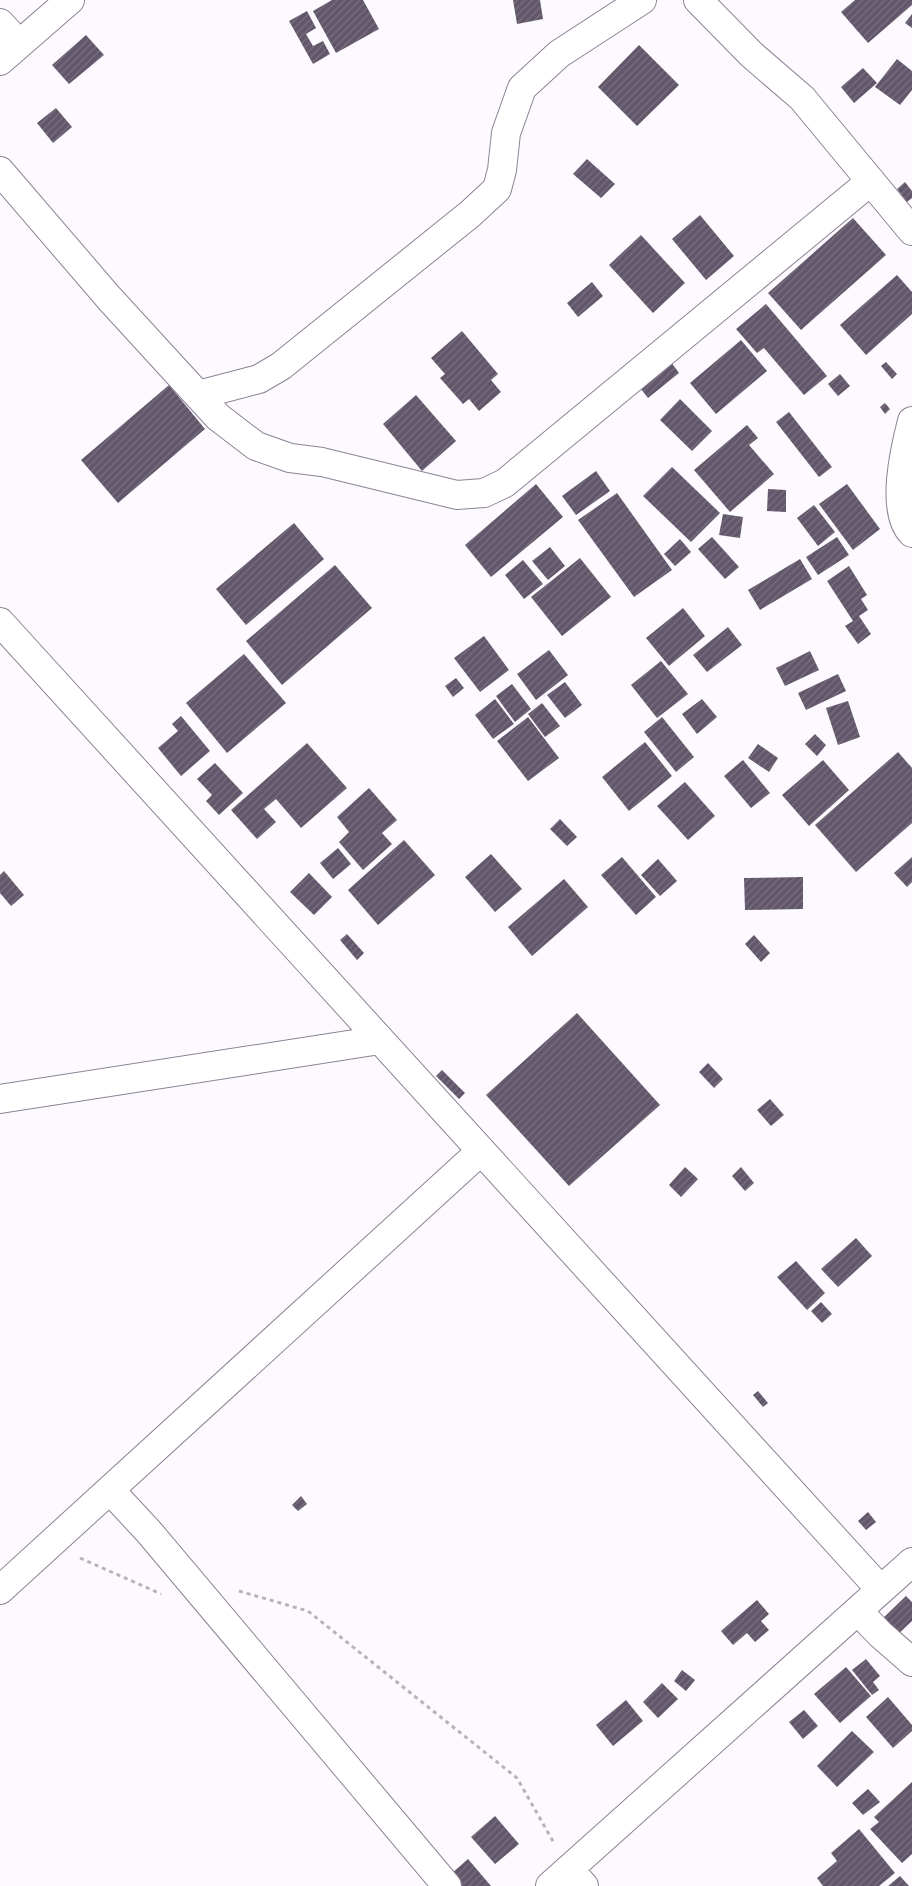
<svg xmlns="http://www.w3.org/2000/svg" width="912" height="1886" viewBox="0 0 912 1886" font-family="'Exo 2',sans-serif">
<defs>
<pattern id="building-hatch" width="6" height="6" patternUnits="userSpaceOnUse" patternTransform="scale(1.25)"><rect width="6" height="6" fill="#62576a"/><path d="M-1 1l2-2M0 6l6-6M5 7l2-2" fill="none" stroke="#78707f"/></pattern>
</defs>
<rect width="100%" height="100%" fill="#fcfafe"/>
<path fill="url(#building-hatch)" d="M332 0H363L379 29 336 53 313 11Z
M513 0H540L543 19 517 24Z
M855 0H912V5L868 43 841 12Z
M307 11 316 28 306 34 313 46 323 41 330 54 313 64 289 21Z
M912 14V28L905 23Z
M86 35 104 55 69 84 52 65Z
M639 45 679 85 637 126 598 87Z
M897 59 912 71V90L900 105 875 87Z
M863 68 877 83 854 103 841 87Z
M56 108 72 127 53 143 37 123Z
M587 159 615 184 601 198 573 174Z
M905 182 912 191V198L907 202 897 189Z
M700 215 734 256 706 280 672 239Z
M853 218 886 255 801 330 768 293Z
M641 235 685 283 653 313 609 265Z
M897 275 912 292V314L866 355 840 325Z
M592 282 603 296 578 317 567 303Z
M766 304 827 376 804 395 764 348 757 353 736 329Z
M462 331 498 374 491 380 501 392 479 411 469 399 463 404 440 378 445 374 431 358Z
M741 340 767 371 716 414 690 383Z
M668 358 679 373 648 398 637 384Z
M886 362 897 374 892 379 881 366Z
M840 374 850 386 838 396 828 384Z
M169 385 205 429 118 503 81 460Z
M416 395 456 441 422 471 383 424Z
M680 399 712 431 692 451 660 420Z
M885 403 890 409 885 414 880 407Z
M789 412 832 467 819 477 776 422Z
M747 425 758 438 749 445 774 474 730 512 694 470Z
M672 467 720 513 691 542 643 496Z
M596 471 610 491 576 515 562 496Z
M536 484 563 517 491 577 465 545Z
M847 484 880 529 853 550 819 504Z
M768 489 786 490V512L767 511Z
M617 493 672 570 634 597 578 520Z
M814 505 835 532 818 546 797 518Z
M723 514 743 517 740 538 719 535Z
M294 523 324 559 246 625 216 589Z
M712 537 739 567 725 579 698 549Z
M837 537 849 555 818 575 806 557Z
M680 539 691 552 675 566 664 554Z
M550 547 565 566 548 580 532 561Z
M580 558 611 597 562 636 531 597Z
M800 559 812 579 760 610 748 590Z
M523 560 543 584 524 599 505 575Z
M335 565 372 608 282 685 246 641Z
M849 566 867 595 861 599 868 610 859 616 871 634 858 644 845 626 853 621 827 581Z
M683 608 705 636 669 666 646 638Z
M728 627 742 645 707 672 693 655Z
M484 636 509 670 480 692 454 658Z
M549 650 568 675 536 700 517 674Z
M810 651 819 670 785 686 776 668Z
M244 654 286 703 227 753 186 703Z
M661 661 688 694 657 718 631 685Z
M838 674 846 691 806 710 798 693Z
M456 678 464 688 453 697 445 686Z
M565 682 582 705 565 718 547 695Z
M512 684 531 709 515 722 496 696Z
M495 699 514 724 493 739 475 715Z
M702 699 717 717 697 734 682 714Z
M848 701 860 737 838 745 826 708Z
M542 703 560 726 545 737 528 714Z
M181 716 210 751 181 776 158 748 178 731 172 724Z
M528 717 559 758 528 781 497 741Z
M662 717 694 757 676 772 644 732Z
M815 734 826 745 817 756 805 744Z
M645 742 672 776 629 811 602 777Z
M307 743 347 788 301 828 276 799 264 809 276 822 257 839 231 810Z
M758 744 778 758 769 772 748 758Z
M898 752 912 768V823L856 872 815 825Z
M743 760 770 793 751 808 724 776Z
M823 760 849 790 809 826 782 795Z
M215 763 243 793 219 815 206 801 212 795 197 779Z
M685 782 715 816 688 840 657 806Z
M369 788 397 820 382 833 392 844 363 870 339 842 349 832 337 817Z
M560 819 577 837 567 846 550 829Z
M404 840 435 875 378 925 348 890Z
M338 848 351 864 333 879 320 863Z
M491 854 522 889 495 912 465 877Z
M622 857 656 897 636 915 601 875Z
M912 857V882L907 887 894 873Z
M658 859 677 881 660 896 641 875Z
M4 871 24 895 11 906 0 893V875Z
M309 873 332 897 314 915 290 892Z
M803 877V909L745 910 744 878Z
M564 879 588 907 532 956 508 927Z
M347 934 364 953 357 960 340 940Z
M754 935 770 953 761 962 745 944Z
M577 1013 660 1105 569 1186 486 1095Z
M708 1063 723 1079 714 1088 699 1072Z
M442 1070 465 1093 459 1099 436 1076Z
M770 1099 784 1115 771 1126 757 1110Z
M685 1167 698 1179 681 1197 669 1185Z
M741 1167 754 1183 745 1191 732 1176Z
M856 1238 872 1256 838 1287 821 1269Z
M796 1261 825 1293 807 1310 777 1277Z
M821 1302 832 1314 822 1323 811 1311Z
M758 1391 768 1403 763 1407 753 1395Z
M301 1496 307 1504 298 1511 292 1505Z
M868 1512 876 1522 866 1530 858 1521Z
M906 1596 912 1602V1621L894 1638 879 1622Z
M757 1600 769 1614 761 1621 769 1630 755 1642 747 1633 733 1645 721 1631Z
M866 1659 880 1676 873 1682 879 1690 872 1695 852 1670Z
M846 1667 871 1696 840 1723 814 1694Z
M682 1670 695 1680 686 1691 674 1681Z
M662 1683 678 1699 658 1718 643 1702Z
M888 1697 912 1725V1731L893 1748 866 1717Z
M626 1700 643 1721 613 1746 596 1725Z
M804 1710 818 1726 803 1739 789 1722Z
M852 1731 874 1752 837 1787 817 1766Z
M912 1782V1854L902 1863 870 1829 879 1822 874 1817Z
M868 1789 880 1802 863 1815 852 1803Z
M495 1816 519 1844 495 1864 471 1837Z
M859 1829 895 1873 879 1886H823L817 1878 837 1861 831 1853Z
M468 1859 491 1886H462L451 1874Z
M900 1876 909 1886H888Z"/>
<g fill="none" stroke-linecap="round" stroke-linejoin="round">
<g stroke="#8d8296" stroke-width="30">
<path id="minor" d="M698 0 752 55 802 98 912 231
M0 23 19 44
M0 61 70 0
M0 171 109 298 218 417 256 446 290 458 322 462 457 495 484 493 505 483 871 181
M198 395 259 379 281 366 470 214 497 189 502 170 506 133 522 88 559 54 642 0
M912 421C905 448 890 511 912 533
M0 622 881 1590
M0 1099 380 1040
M110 1490 149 1532 447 1886
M0 1590 481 1151
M858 1611 880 1634 912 1662
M569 1869 584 1886
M550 1886 912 1562"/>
</g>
<path stroke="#b7b4b9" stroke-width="3" stroke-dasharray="4 4" stroke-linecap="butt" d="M80 1558 161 1594
M239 1591 308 1611 517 1778 554 1843"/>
<use href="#minor" stroke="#fff" stroke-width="28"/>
</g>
</svg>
